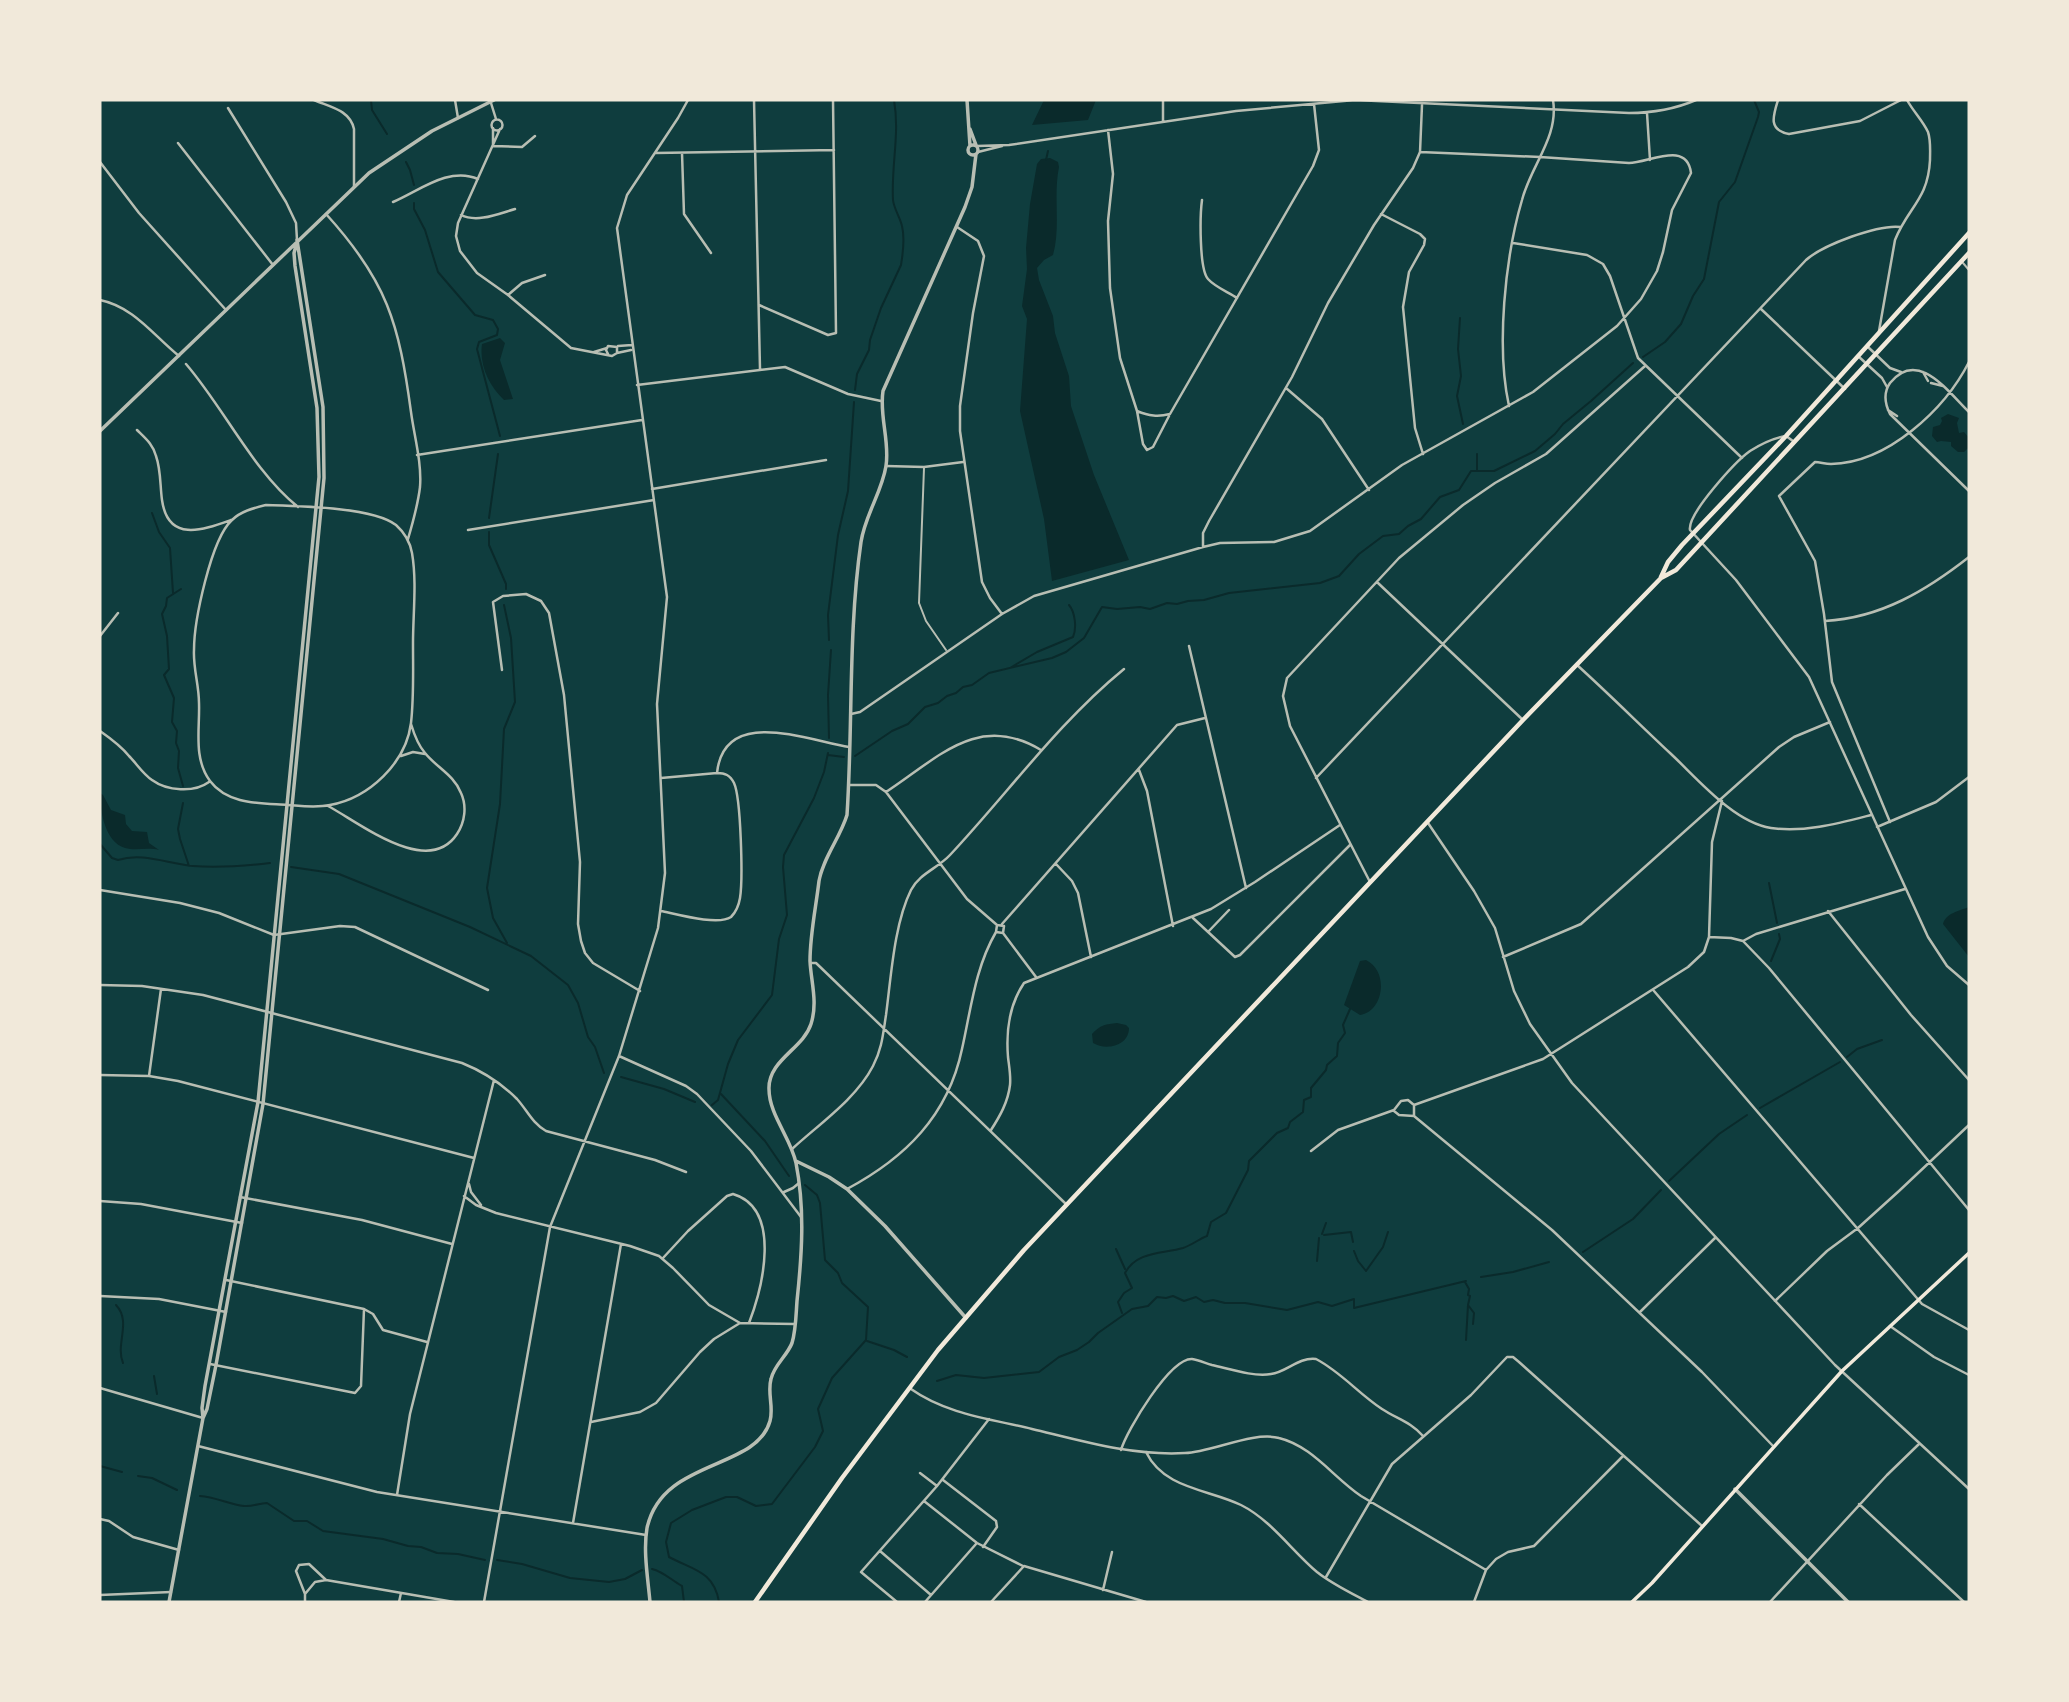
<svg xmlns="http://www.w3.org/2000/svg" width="2069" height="1702" viewBox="0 0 2069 1702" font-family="'Public Sans',sans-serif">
<rect width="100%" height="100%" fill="#0f3d3e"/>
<path fill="#0a2a2b" d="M1044 100H1096L1088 120 1032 125Z
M1050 158 1058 162 1059 167C1053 197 1061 226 1053 255L1044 260 1037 268 1039 280 1053 316 1055 333 1069 376 1071 406 1094 475 1129 560 1052 581 1044 519 1020 411 1027 319 1022 306 1027 269 1026 248 1030 204 1037 164 1041 159Z
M500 338 505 343 500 360 513 399 504 400C489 386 479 365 482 344Z
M1948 414 1959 418 1957 423 1959 433 1964 432 1969 438V447L1964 452H1958L1951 446V442L1941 441 1937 442 1932 436 1933 427 1940 425 1942 421 1941 418Z
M100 793 103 795 111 810 125 815 126 824 132 831 147 832 149 843 159 850C147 847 136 851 125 848 105 842 100 811 100 793Z
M1969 907V957L1943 924C1946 913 1959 911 1969 907Z
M1366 960C1390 972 1383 1012 1360 1015L1344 1005 1360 961Z
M1117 1023 1126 1025 1129 1028C1129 1046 1106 1051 1093 1043L1092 1034C1100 1025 1106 1024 1117 1023Z"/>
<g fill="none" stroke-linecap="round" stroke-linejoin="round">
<path stroke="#0a2a2b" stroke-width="2" d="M371 100 372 110 387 134
M1046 160 1048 151
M406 162 410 170 414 185
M414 203V209L425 230 438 272 475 315 493 320 498 329 497 335 479 342 477 349 500 436
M1460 318 1458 349 1461 376 1457 396 1463 424
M1643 357 1665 342 1681 324 1693 296 1704 279 1719 202 1735 182 1758 117 1759 112 1754 100
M855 390 857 374 869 350 870 340 881 308 901 265C903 253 905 238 902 226 900 217 894 209 893 200 891 166 900 134 894 100
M1477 454V470
M152 513 159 532 170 548 173 593
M489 518 498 454
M489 532V545L506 584V589
M181 589 167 598 166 606 162 614 167 636 169 669 164 675 174 698 172 722 177 731 176 743 179 751 178 768 183 786
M504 605 511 638 515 702 504 729 500 804 487 888 493 918 507 943
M829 640 828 615 838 535 848 491 854 402
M1010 668 1037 652 1073 637C1077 628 1075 612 1069 605
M829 738 828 695 831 650
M828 755 844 757
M855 756 892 731 908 724 925 707 938 703 947 696 956 693 963 687 972 685 989 673 1052 658 1066 652 1084 638 1102 607 1117 609 1140 607 1150 609 1167 603 1177 604 1188 601 1204 600 1229 593 1320 583 1339 576 1359 554 1383 536 1399 534 1408 526 1421 519 1440 497 1459 490 1471 471H1494L1535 451 1555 434 1563 424 1591 401 1633 363
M183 803 178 829 180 839 189 866
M100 844 112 858 118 860C143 852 168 864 193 866 220 868 244 866 270 863
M291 867 339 874 470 927 531 956 568 985 578 1003 588 1037 595 1047 604 1073
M1769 883 1777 923
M1771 961 1780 939 1779 934
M1847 1057 1857 1049 1882 1040
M621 1077 664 1089 695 1102
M721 1094 765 1141 789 1176
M712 1105 718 1100 728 1064 738 1040 772 995 779 939 787 915 783 867 784 855 814 798 824 772 828 753
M1760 1108 1840 1062
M1669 1181 1719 1134 1747 1115
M1322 1234 1326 1223
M1324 1235 1351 1232 1353 1242
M1116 1249 1125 1269
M1354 1251 1358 1261 1366 1271
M1583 1252 1633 1219 1661 1190
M1317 1261 1319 1238
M1366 1271 1383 1247 1388 1232
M1481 1277 1513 1272 1549 1262
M1465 1282 1469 1289 1468 1295 1470 1296 1468 1305 1466 1340
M116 1305C132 1322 115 1344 123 1363
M1468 1305 1474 1313 1473 1324
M1122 1313 1118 1302 1124 1293 1132 1288 1125 1273C1137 1251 1162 1254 1183 1248 1192 1245 1199 1239 1207 1236L1211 1222 1226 1213 1248 1170 1249 1161 1277 1133 1288 1128 1290 1122 1303 1112 1304 1100 1311 1097V1088L1326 1070 1327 1065 1337 1056 1338 1043 1345 1033 1343 1025 1350 1009
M867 1341 894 1350 907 1357
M154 1376 157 1394
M937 1381 956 1375 984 1378 1039 1372 1059 1357 1077 1350 1089 1342 1098 1333 1132 1309 1148 1306 1157 1297 1166 1298 1173 1296 1184 1301 1196 1297 1204 1302 1213 1300 1225 1303H1245L1287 1310 1318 1302 1332 1306 1354 1299V1308L1466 1281
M100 1466 122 1472
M138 1476 152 1478 177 1490
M200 1496C215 1497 229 1504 244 1506 253 1507 259 1503 267 1503L294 1521H307L323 1531 383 1539 408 1546 421 1547 437 1553 458 1554 485 1560
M497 1560 522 1564 570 1578 609 1582 625 1579 642 1570
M652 1569C664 1572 671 1580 682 1586L684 1602
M719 1602C714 1571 693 1570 669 1557L666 1542 671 1523 692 1510 726 1497H737L756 1506 772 1504 815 1447 823 1431 818 1409 832 1378 866 1340 868 1307 842 1283 838 1273 825 1260 820 1203 817 1195 805 1185"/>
<path stroke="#b8beb3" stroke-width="2" d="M1963 263 1969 270
M924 468 919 603 926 621 946 650"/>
<path stroke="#b8beb3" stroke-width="2.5" d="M314 100C330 107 350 110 354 129V187
M455 100 458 118
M754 100 760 369
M1163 100V121
M1778 100C1773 116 1768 130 1789 134L1860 121 1901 100
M491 103 496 119
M228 108 286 202 296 223 297 240
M1647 113 1650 160
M491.5 125a5.5 5.5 0 1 1 11 0a5.5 5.5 0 1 1-11 0Z
M500 129 458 223 456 236 460 251 477 273 508 295 571 348 612 356 617 353V347L608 346 606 350 608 354
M1108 130 1113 174 1108 221 1110 288 1120 358 1137 411C1149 416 1158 417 1170 414L1313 166 1319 150 1314 104
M178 143 273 265
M493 146 522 147 535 136
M493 146V128
M977 146 1009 145 1236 111 1355 100 1629 113C1651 113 1675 109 1696 100
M978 152 1002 146
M655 153 834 150
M682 153 684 214 711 253
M100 162 139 213 226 310
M1202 200C1200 215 1199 269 1208 279 1215 287 1228 292 1237 298
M393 202C419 191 449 166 478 179
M326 214C387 281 399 323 411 412 414 435 422 463 420 487 418 504 413 522 408 539
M1381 214 1420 234 1425 239 1424 245 1409 272 1403 307 1415 428 1423 454
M461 215C477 223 498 214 515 209
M957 227 978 241 984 256 973 313 960 406V431L982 582 990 598 1002 614
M1513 243 1587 255 1603 264 1610 276 1638 358 1742 458
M508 295 522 283 545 275
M100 300C134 307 153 335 179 356
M759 305 828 335 836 333 833 100
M1761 309 1845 389
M1879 331 1895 240C1908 207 1928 200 1930 160 1930 151 1931 141 1928 132 1923 121 1913 111 1907 100
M618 346 632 345
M1868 347 1890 368 1901 372
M594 352 607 348
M617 353 631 350
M1858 356 1882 378 1887 387
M186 364C224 408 253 471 298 507
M1923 372 1928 381
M1931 383 1943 386
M637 385 785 367 848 394 881 401
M1286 388 1322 419 1369 490
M1509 406C1496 347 1505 258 1522 200 1531 165 1559 137 1553 100
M1888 410 1897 416
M1137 411 1143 444 1147 450 1153 447 1169 416
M1969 412C1948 392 1918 348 1890 383 1883 393 1885 404 1890 414L1969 491
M137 430C145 438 153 444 156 456 161 470 160 486 162 500 168 543 203 530 231 520
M1793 441 1786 436C1773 438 1761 444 1750 451 1736 461 1687 514 1690 530L1736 580 1809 677 1928 937 1947 966 1969 985
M417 455 642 420
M886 466 924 467 963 462
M652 489 826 460
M266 505C297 506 373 507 396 525 405 533 410 542 412 553 417 582 413 614 413 643 413 670 414 697 411 723 406 763 369 798 330 805 316 808 302 806 288 805 261 803 228 805 210 781 193 758 200 729 199 703 199 685 193 668 194 650 194 621 211 539 232 520 241 511 254 508 266 505Z
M468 530 654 500
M1203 547V533L1209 521 1292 377 1328 303 1374 225 1413 168 1420 152 1422 105
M1378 583 1523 720
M1825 621C1881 618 1927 590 1969 557
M100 636 118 613
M1189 646 1246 888
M1577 665C1608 693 1639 724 1670 753 1697 778 1733 822 1771 828 1804 833 1840 823 1871 815
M502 670 493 602 503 596 526 594 541 601 549 613 564 695 580 862 578 924 581 941 585 953 593 963 640 991
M851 714 860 712 1002 614 1034 596 1203 547 1220 543 1274 542 1310 531 1402 465 1533 392 1617 326 1641 299 1657 271 1663 252 1672 210 1691 173C1687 140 1649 163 1629 163L1540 157 1420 152
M100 731C110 738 121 746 129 756 136 763 143 774 152 780 167 791 194 793 209 782
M401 756 413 752 425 754
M1139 770 1147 791 1173 926
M717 773C724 706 806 740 849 747
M1316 778 1806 260C1823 245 1878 224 1901 227
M849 785H876L886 792 967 899 997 925
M886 792C938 758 978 712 1041 750
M328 806C360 823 428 878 457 834 465 822 467 806 461 793 454 775 436 767 425 753 418 745 414 734 411 724
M1890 822 1832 682 1824 614 1815 561 1779 496 1815 462C1820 462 1825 464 1831 464 1888 463 1945 409 1969 362
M1428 823 1474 891 1495 928 1514 991 1530 1024 1572 1083 1835 1365 1969 1489
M1877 827 1936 802 1969 777
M1056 864 1072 881 1078 893 1091 957
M1370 882 1290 726 1283 696 1287 678 1399 558 1463 505 1495 483 1546 454 1645 366
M100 890 180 903 219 913 274 935 340 926 355 927 488 990
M661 911C676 914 718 926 731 917 736 912 739 904 740 898 743 879 741 798 734 783 730 775 725 773 717 773L661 778
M1828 911 1911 1015 1969 1080
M1193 918 1235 957 1240 955 1350 845
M1002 924 1177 725 1205 718
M1208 932 1229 910
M1003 933 996 932 997 925 1004 926 1003 933 1036 977
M1709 937 1731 938 1743 941 1756 934 1905 889
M1743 941 1769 968 1969 1210
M1503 957 1581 924 1779 747 1794 737 1830 722
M811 963H816L1067 1205
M100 985 142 986 203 995 462 1063C482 1071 501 1083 517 1099 527 1110 532 1123 546 1131L655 1160 686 1172
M1654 991 1922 1304 1969 1330
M619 1056 686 1086 697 1094 751 1151 801 1217
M100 1075 149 1076 178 1081 474 1158
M149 1076 161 989
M1414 1105V1116L1552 1230 1702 1372 1773 1446
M1394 1111 1399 1115 1414 1116
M991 1130C1000 1116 1008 1102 1010 1085 1011 1076 1009 1066 1008 1057 1006 1032 1009 1005 1024 983L1211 909 1255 882 1340 825
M792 1149C819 1124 856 1099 873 1066 882 1049 883 1034 886 1015 891 978 894 924 911 890 919 874 938 868 950 855 1008 793 1058 723 1124 669
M1311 1151 1338 1130 1394 1110 1401 1101 1408 1100 1414 1105 1543 1059 1688 967 1704 952 1709 937 1712 842 1722 801
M469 1184 471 1192 481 1205
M847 1189C905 1158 948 1116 962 1049 971 1009 975 968 996 932
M784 1192 793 1188 799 1183
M464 1196 476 1205 496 1213 630 1246 659 1256 673 1268 709 1305 740 1323 795 1324
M240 1197 362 1220 452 1244
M100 1201 141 1204 242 1223
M663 1258 688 1231 727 1196 733 1194C783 1209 762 1289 749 1323
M226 1280 364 1309 373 1314 383 1330 427 1342
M100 1296 159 1299 226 1312
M1775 1301 1827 1251 1858 1228 1899 1191 1969 1125
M1640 1312 1715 1238
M1890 1326 1934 1357 1969 1375
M210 1364 355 1393 361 1386 364 1309
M100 1388 203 1418
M911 1389C946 1414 991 1419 1032 1429 1082 1441 1132 1456 1185 1453 1212 1452 1253 1431 1279 1438 1312 1446 1333 1477 1361 1496L1486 1570
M591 1422 640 1412 656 1403 700 1352 714 1339 740 1323
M198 1446 377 1492 646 1535
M1121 1450C1127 1430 1170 1358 1192 1359 1199 1360 1205 1363 1212 1365 1230 1369 1253 1377 1271 1374 1287 1372 1298 1357 1316 1359 1341 1372 1359 1394 1382 1409 1397 1419 1411 1422 1423 1436
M1146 1452C1164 1489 1208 1489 1241 1505 1271 1520 1292 1551 1317 1572 1332 1584 1351 1593 1368 1602
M920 1473 937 1486
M943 1480 996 1521 997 1527 983 1547
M397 1495 410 1414 494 1080
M924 1501 977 1543 1023 1566
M1859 1504 1964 1602
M100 1519 109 1521 133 1537 179 1550
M573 1523 621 1244
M880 1551 931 1595
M1326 1577 1392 1464 1471 1395 1507 1357H1513L1519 1362 1702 1526
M1103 1590 1112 1552
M305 1594 315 1582 326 1580 454 1602
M100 1595 171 1592
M305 1602V1594L296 1571 299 1565 309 1564 326 1580
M399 1602 401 1593
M484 1602 550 1227 619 1056 658 928 665 873 657 704 667 597 617 228 627 195 678 118 688 100
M897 1602 861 1572 937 1486 989 1419
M925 1602 976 1544
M991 1602 1024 1566 1146 1602
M1474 1602 1486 1570 1496 1559 1508 1552 1534 1546 1623 1456
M1770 1602 1887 1475 1919 1444"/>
<path stroke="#b8beb3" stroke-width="3.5" d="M967 100 970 146
M970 129 976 145
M968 150a5 5 0 1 1 10 0a5 5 0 1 1-10 0Z
M100 431 369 173 432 131 494 100
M796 1161 829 1177 847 1189 885 1226 966 1318
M203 1418 202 1408 205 1386 258 1102 319 477 317 408 295 266 294 253 297 242
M1735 1489 1848 1602
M169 1602 203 1418 207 1409 216 1365 263 1104 324 478 323 407 297 240
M650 1602C648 1579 643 1551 647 1528 662 1458 756 1471 770 1421 774 1407 767 1393 771 1379 774 1365 787 1356 792 1343 796 1330 796 1314 797 1301 802 1254 805 1209 796 1163 791 1138 769 1115 769 1089 768 1060 803 1049 811 1024 818 1002 811 982 810 961 810 934 816 907 819 881 823 858 840 838 847 815 853 724 848 632 861 542 865 515 882 492 886 466 890 441 879 416 883 391L965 207 972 187 976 154"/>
<path stroke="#f1e9da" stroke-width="3.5" d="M1632 1602 1652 1583 1842 1371 1969 1253"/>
<path stroke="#f1e9da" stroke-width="4.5" d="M1661 577 1668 562 1682 545 1786 436 1969 233
M755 1602 842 1478 938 1350 1024 1250 1523 720 1661 578 1676 570 1969 253"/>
</g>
<rect width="2069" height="1702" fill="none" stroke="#f1e9da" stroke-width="203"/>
</svg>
